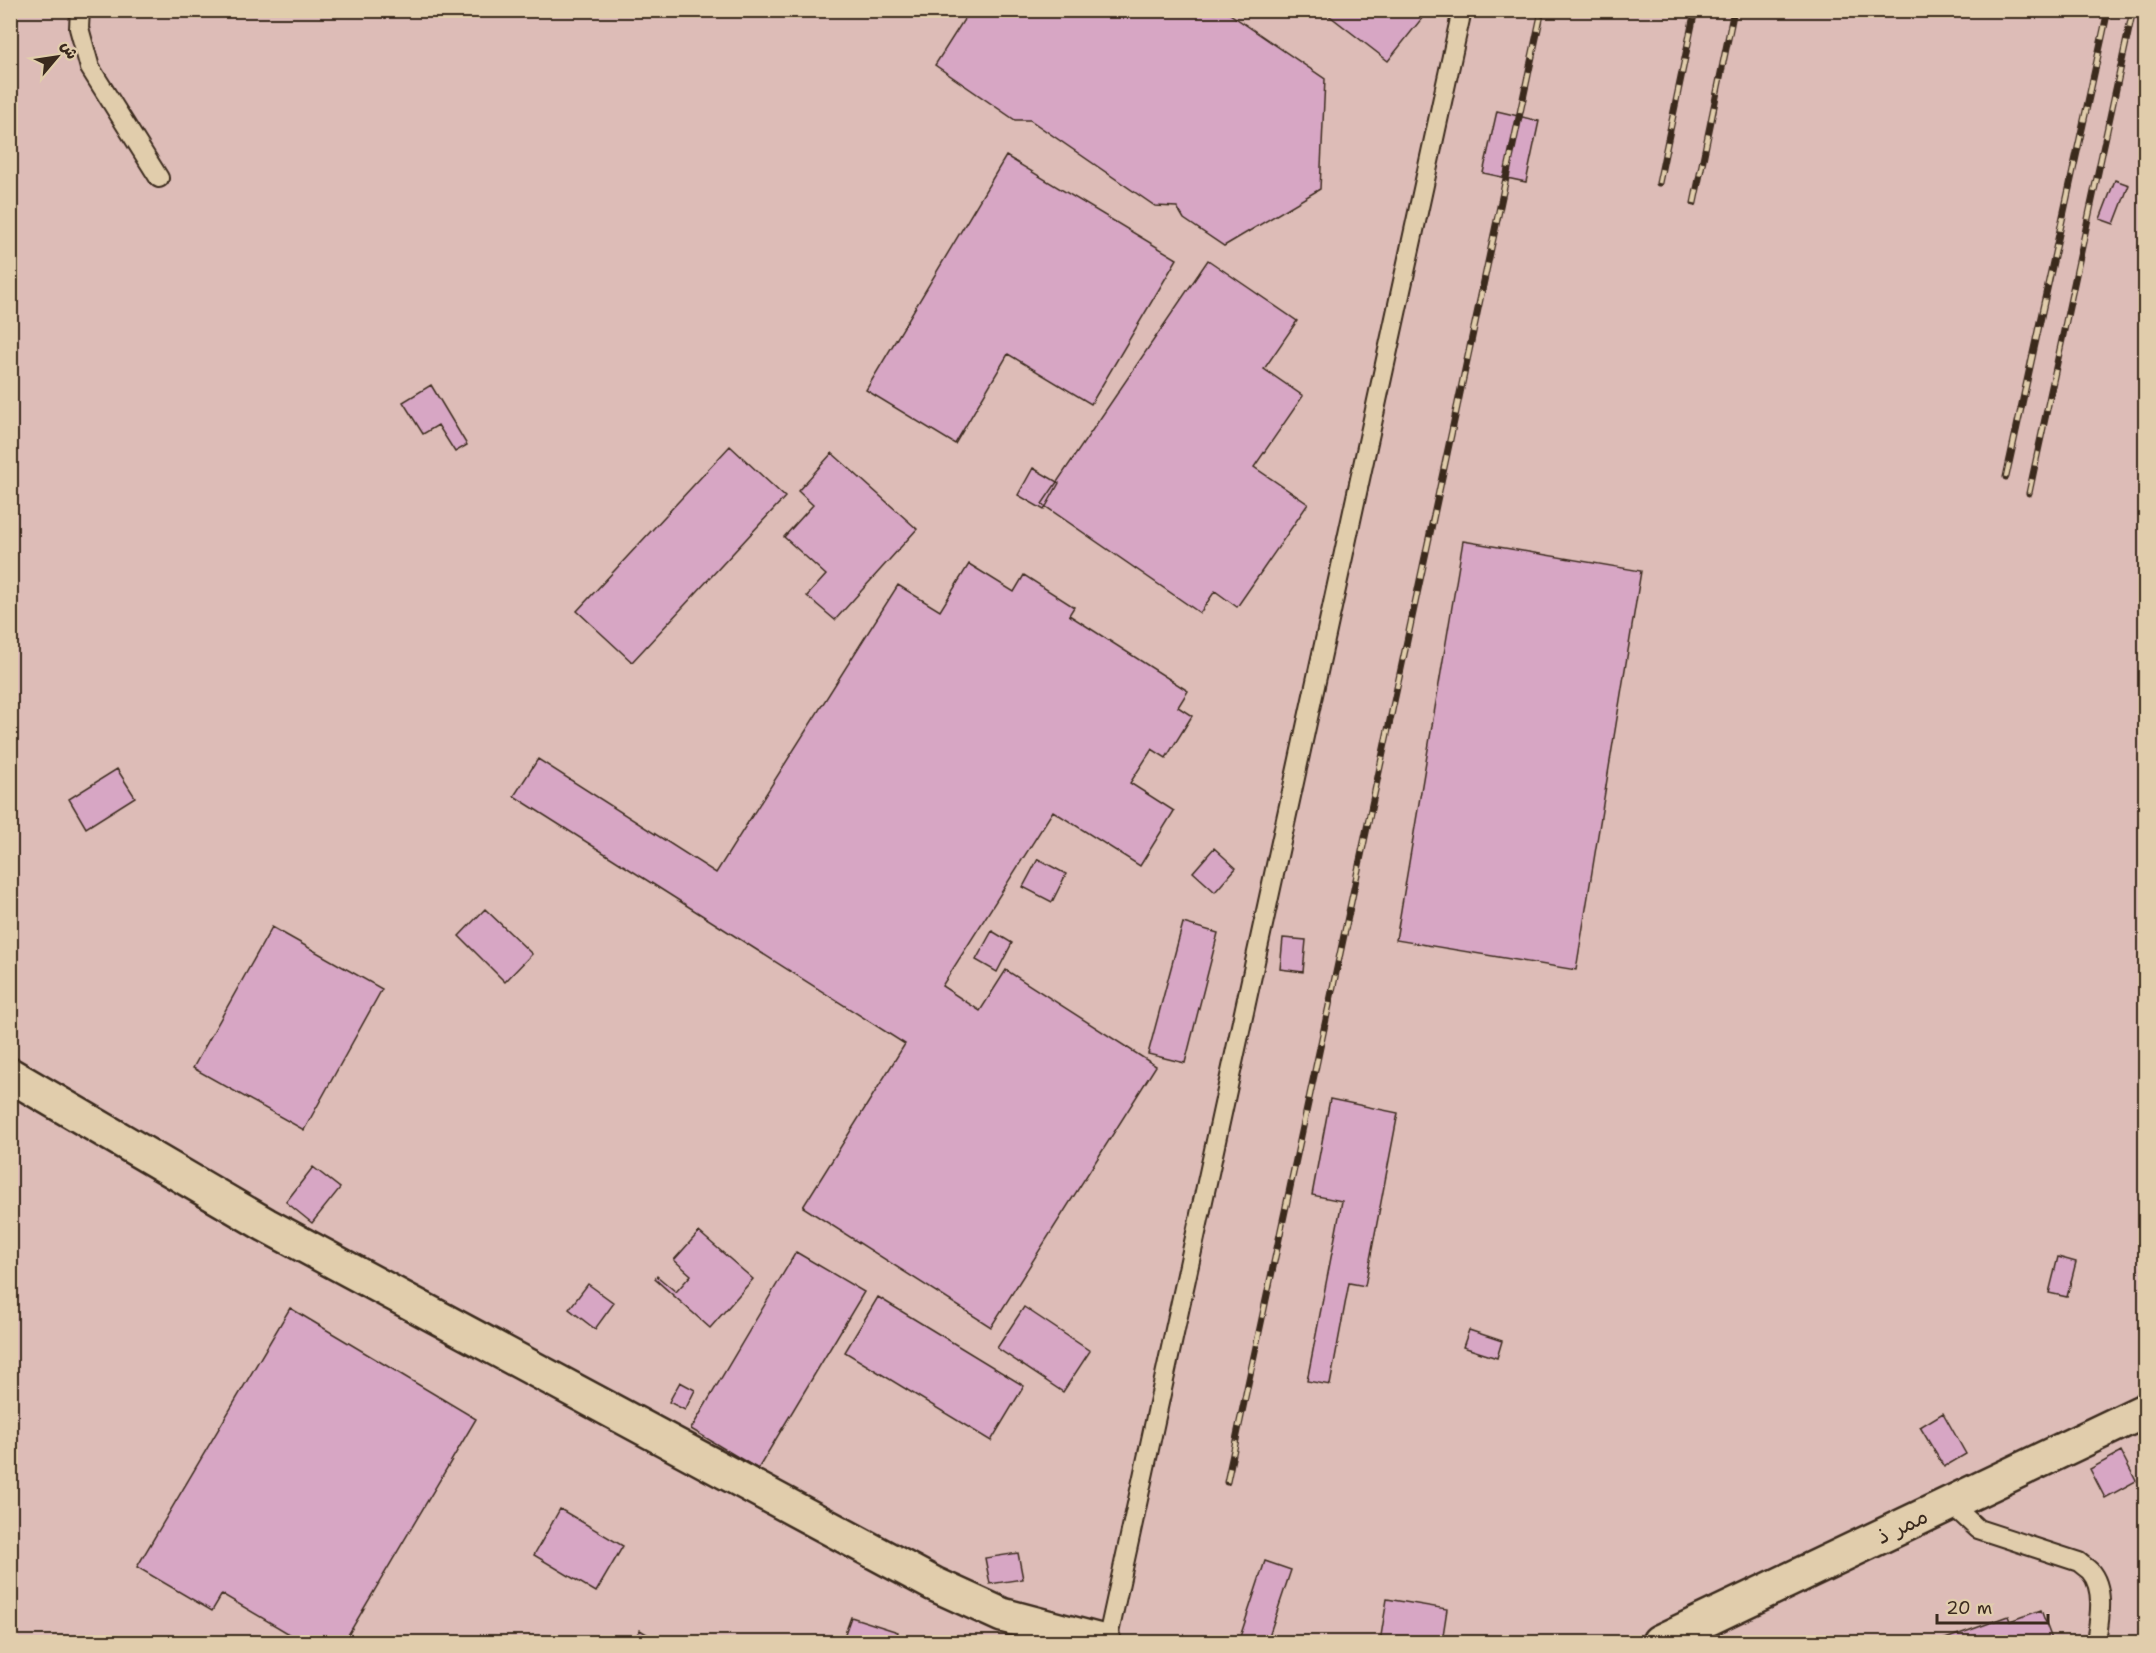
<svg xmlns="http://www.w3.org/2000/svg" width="2156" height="1653" viewBox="0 0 2156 1653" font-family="'Shantell Sans','Playpen Sans Arabic',sans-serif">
<rect width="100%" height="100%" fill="#dfc5b1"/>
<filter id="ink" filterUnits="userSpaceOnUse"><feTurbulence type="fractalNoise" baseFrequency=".0167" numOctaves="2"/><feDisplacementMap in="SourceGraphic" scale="12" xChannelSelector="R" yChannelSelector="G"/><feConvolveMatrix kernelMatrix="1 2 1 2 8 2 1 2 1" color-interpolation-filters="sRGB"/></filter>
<g filter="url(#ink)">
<path fill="#ddbcb7" d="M11 11H2145V1642H11Z"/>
<path fill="#d7a6c4" stroke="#3b2a1e" stroke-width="1.5" d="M970 10H1224L1325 79 1320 189 1224 246 1184 219 1177 207 1155 206 1030 120H1015L935 65Z
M1322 10H1414L1423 17 1388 61Z
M1497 111 1539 121 1526 182 1483 173Z
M1006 156 1177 259 1091 404 1008 354 955 444 866 390Z
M2115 180 2129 185 2114 224 2100 219Z
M1208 260 1297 321 1264 369 1303 396 1254 467 1308 504 1237 607 1215 591 1200 613 1042 504Z
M431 385 467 445 455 452 438 425 423 434 403 402Z
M730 446 785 497 632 662 577 611Z
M832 453 917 529 835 620 807 596 826 575 784 537 813 505 798 491Z
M1033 468 1059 483 1044 510 1018 495Z
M1463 541 1641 571 1576 970 1396 940Z
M969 564 1014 592 1024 575 1074 607 1069 615 1188 691 1178 707 1192 716 1166 758 1152 749 1130 783 1174 811 1140 866 1053 811 942 986 980 1011 1006 970 1156 1066 991 1327 803 1207 905 1044 514 796 538 759 716 873 898 585 940 611Z
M117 769 135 797 86 828 69 799Z
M1214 848 1236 868 1215 892 1193 872Z
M1038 859 1066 874 1052 902 1023 887Z
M485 909 532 954 505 982 459 936Z
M1183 923 1218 933 1185 1063 1148 1054Z
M272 927 382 989 304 1130 193 1068Z
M992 931 1012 943 997 972 976 960Z
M1283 938 1306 940 1303 972 1280 969Z
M1330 1099 1398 1113 1365 1286 1349 1283 1330 1385 1307 1381 1342 1201 1312 1195Z
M313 1167 340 1188 312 1223 286 1202Z
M699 1232 753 1279 710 1328 655 1279 657 1276 676 1292 691 1275 674 1260Z
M796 1252 864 1292 758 1469 691 1429Z
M2058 1257 2076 1262 2067 1297 2049 1293Z
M588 1284 614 1303 595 1329 569 1309Z
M878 1297 1024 1386 991 1441 845 1352Z
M1024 1307 1090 1351 1063 1392 997 1348Z
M290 1308 476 1419 344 1642H303L222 1594 212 1611 137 1567Z
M1469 1330 1502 1341 1497 1358 1463 1347Z
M680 1382 695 1390 685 1410 669 1402Z
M1943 1413 1966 1454 1944 1467 1920 1427Z
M2121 1452 2136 1481 2105 1498 2090 1469Z
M560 1509 623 1546 596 1592 534 1555Z
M1018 1553 1023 1579 990 1584 985 1558Z
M1265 1561 1291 1570 1267 1642H1257L1240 1637Z
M1387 1599 1447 1609 1442 1642H1380Z
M2041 1610 2053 1642H1937L2009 1616 2011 1621Z
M851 1617 898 1632 895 1642H842Z
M640 1630 660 1642H632Z"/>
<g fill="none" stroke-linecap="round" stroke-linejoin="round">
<g stroke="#3b2a1e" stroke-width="22">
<path id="lane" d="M80 10 79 28 90 68 159 178
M1950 1503 1978 1529 2079 1562C2082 1565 2087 1568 2090 1571 2106 1589 2099 1622 2096 1642
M1107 1642 1462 10"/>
</g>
<g stroke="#3b2a1e" stroke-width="38">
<path id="street" d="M10 1075 266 1225 934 1584 1002 1615 1104 1642
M1659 1642 2146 1410"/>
</g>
<use href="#lane" stroke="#e1cdac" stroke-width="18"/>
<use href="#street" stroke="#e1cdac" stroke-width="33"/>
<g stroke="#3b2a1e" stroke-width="7">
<path id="rail" d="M1659 183 1695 10
M1694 203 1734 10
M2006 477 2108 10
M2029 493 2133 10
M1227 1482 1542 10"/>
</g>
<use href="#rail" stroke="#e1cdac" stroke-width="4.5" stroke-dasharray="14" stroke-linecap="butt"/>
</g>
</g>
<g text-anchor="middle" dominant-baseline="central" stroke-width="4.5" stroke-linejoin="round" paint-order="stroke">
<g font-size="22" fill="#3b2a1e" stroke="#e1cdac">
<text transform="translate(1902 1526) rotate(-26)">ممر ذ</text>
</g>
</g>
<rect width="2156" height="1653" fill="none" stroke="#e1cdac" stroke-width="36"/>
<rect x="18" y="18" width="2120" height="1617" fill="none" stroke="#3b2a1e" stroke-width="2" filter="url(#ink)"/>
<g transform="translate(57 57) rotate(61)" stroke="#e1cdac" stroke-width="4.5" paint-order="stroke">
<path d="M0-4.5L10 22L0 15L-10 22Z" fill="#3b2a1e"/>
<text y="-9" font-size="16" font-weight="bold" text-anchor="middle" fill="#3b2a1e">ش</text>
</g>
<path d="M1937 1614v9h111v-9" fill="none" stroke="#3b2a1e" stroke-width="3"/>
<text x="1946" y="1614" font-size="18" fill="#3b2a1e" stroke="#e1cdac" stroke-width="4.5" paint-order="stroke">20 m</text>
</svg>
